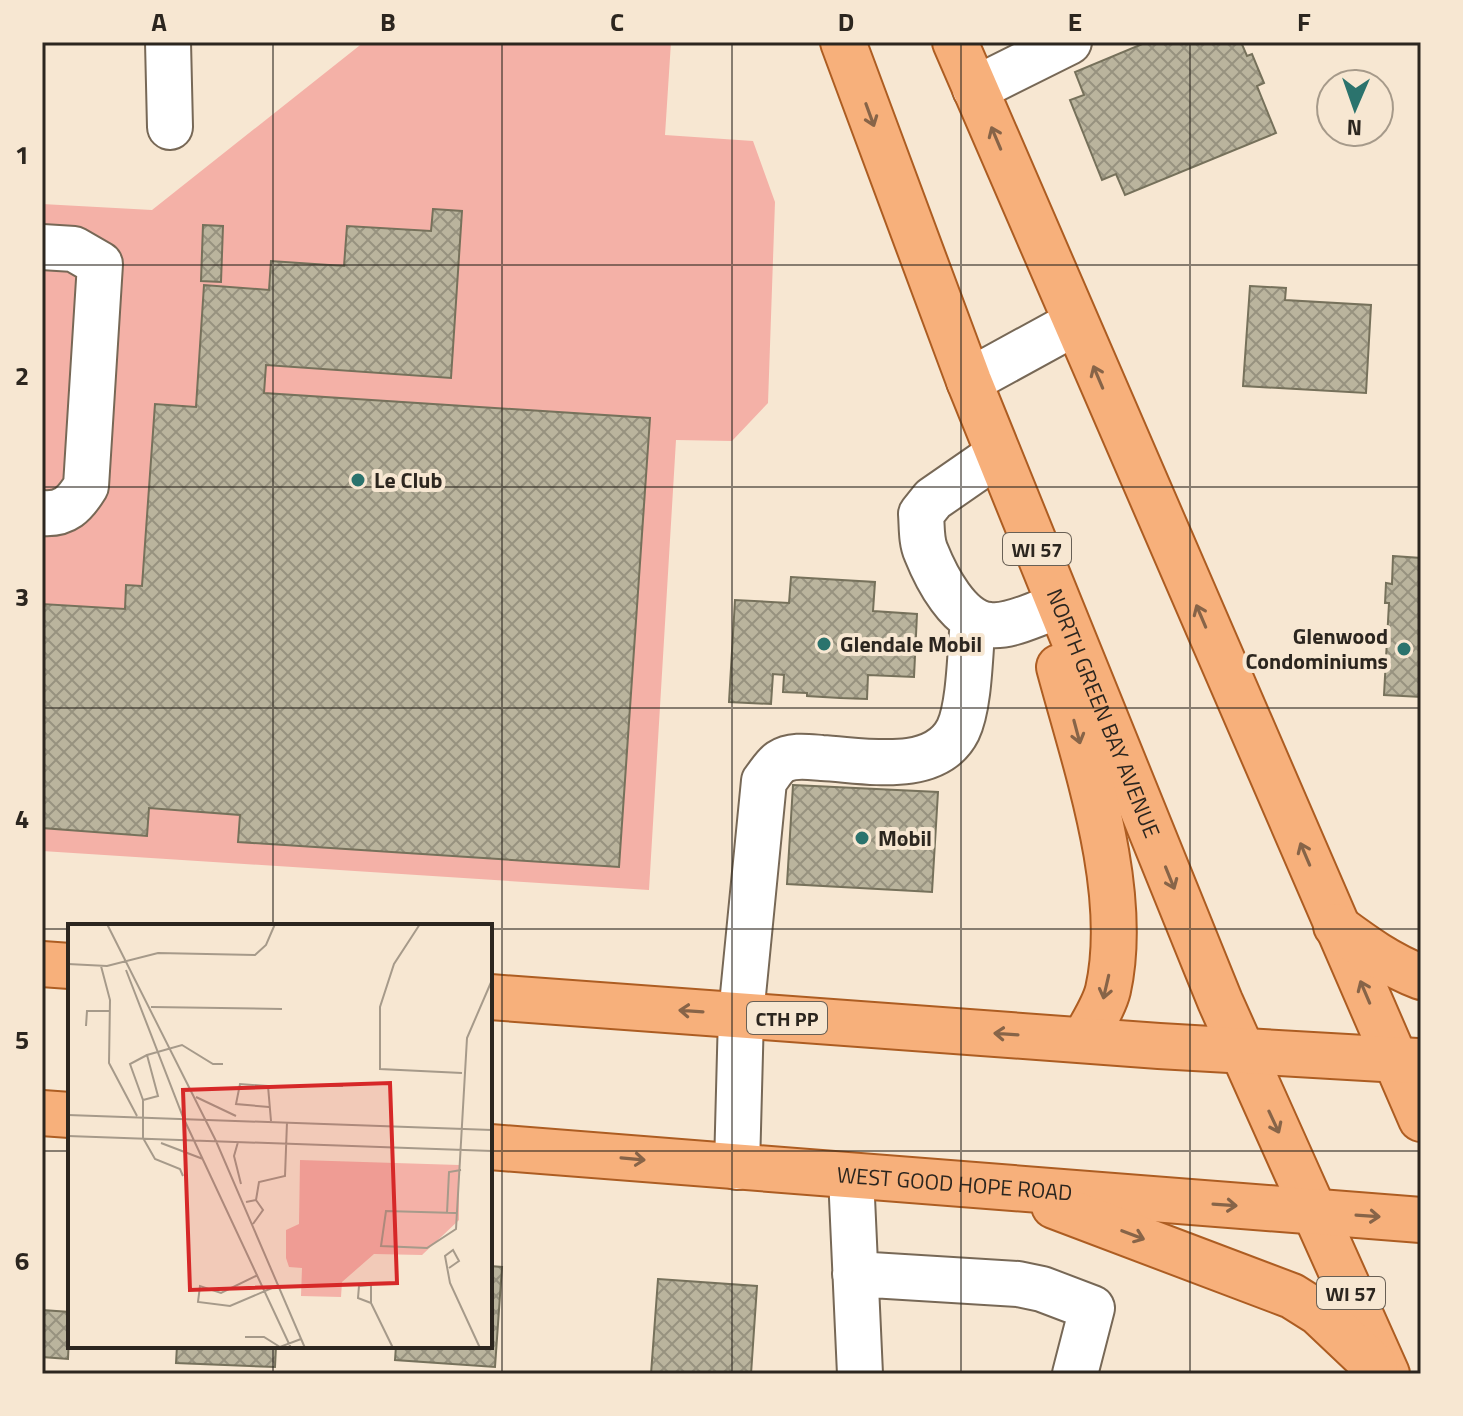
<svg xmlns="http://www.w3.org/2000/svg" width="1463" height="1416" viewBox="0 0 1463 1416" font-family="'Titillium Web',sans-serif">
<defs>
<pattern id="building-cross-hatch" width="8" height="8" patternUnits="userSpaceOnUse" patternTransform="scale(2)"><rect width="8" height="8" fill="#bab49d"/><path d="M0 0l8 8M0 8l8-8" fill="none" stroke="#97927f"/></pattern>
</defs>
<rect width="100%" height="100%" fill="#f7e7d2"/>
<path fill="#f4b1a7" d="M364 42H671L665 135 753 141 775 202 768 403 732 441 676 440 649 890 42 851V204L152 210Z"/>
<path fill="url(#building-cross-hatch)" stroke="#76715b" stroke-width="2" d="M1147 42H1241L1247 56 1252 54 1264 83 1257 86 1276 133 1125 195 1116 174 1102 180 1070 100 1084 95 1075 72Z
M433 209 462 211 451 378 266 365 264 393 650 418 619 867 238 842 240 815 149 808 147 836 42 828V604L125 609 126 585 142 586 155 404 196 407 204 285 269 290 271 261 344 266 347 226 431 231Z
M203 225 223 226 221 282 201 281Z
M1250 286 1286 288 1285 300 1371 305 1366 393 1243 386Z
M1393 556 1421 558V697L1384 695 1389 603H1385L1386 583 1392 584Z
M791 577 875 582 873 611 917 614 914 677 868 675 867 699 840 698 807 696V693L783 692 784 675 773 674 771 704 729 702 735 600 789 603Z
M793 785 938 792 932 892 787 884Z
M490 1266 502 1267 495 1367 395 1360 396 1346H490Z
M658 1279 757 1286 751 1374H651Z
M42 1310 70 1312 68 1359 42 1357Z
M177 1346H276L275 1367 176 1363Z"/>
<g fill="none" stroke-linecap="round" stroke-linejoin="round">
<g stroke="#776856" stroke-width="48">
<path id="minor" d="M168 42 170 127
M975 89 1069 42
M42 247 74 249 100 264 86 486C75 504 65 515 42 513
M969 381 1075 323
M998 454 933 499 921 514C922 526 921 541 926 552 936 577 959 623 990 625 1008 627 1028 617 1045 611
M737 1167 741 1015 764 781C769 775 774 766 780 762 792 754 809 757 822 758 864 760 935 776 958 730 970 705 970 649 973 620
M851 1176 860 1374
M855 1274 1018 1284 1042 1289 1092 1308 1075 1374"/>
</g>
<g stroke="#ad5d22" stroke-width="48">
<g id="major">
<path id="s1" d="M843 42 969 381 1220 1001 1387 1374"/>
<path d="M955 42 1421 1119"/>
<path d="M1059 667C1085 764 1130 891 1108 990 1104 1007 1092 1024 1084 1040"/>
<path d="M1336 926C1363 946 1389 965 1421 977"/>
<path d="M42 964 70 966"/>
<path d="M490 997 1159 1046 1417 1061"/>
<path d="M42 1113 70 1115"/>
<path id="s2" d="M490 1147 1421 1220"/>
<path d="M1054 1206 1292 1296 1319 1313 1375 1366"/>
</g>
</g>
<use href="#minor" stroke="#fff" stroke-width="44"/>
<use href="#major" stroke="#f7b07b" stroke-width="44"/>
</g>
<defs><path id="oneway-shaft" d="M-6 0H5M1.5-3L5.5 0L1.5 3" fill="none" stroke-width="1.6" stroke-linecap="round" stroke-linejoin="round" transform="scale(2)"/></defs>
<g stroke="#876448">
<use href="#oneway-shaft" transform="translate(870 115) rotate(70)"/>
<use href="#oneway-shaft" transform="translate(996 138) rotate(-113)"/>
<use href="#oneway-shaft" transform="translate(1098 377) rotate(-113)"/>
<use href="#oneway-shaft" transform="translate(1201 616) rotate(-113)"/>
<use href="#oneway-shaft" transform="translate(1077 732) rotate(75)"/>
<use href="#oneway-shaft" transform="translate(1305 854) rotate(-113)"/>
<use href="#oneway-shaft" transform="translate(1170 878) rotate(68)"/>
<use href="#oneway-shaft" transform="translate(1106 987) rotate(103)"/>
<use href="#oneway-shaft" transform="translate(1365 992) rotate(-113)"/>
<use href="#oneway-shaft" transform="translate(691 1011) rotate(-176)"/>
<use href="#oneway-shaft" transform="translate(1006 1034) rotate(-176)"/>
<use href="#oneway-shaft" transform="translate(1274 1122) rotate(65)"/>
<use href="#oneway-shaft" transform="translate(633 1159) rotate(5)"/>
<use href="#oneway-shaft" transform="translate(1225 1205) rotate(4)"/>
<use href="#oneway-shaft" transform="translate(1368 1216) rotate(4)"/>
<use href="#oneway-shaft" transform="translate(1133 1235) rotate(21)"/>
</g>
<path fill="none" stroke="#2c261f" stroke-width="2" stroke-opacity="0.55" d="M273 42V926M502 42V1374M732 42V1374M961 42V1374M1190 42V1374M42 265H1421M42 487H1421M42 708H1421M42 929H70M490 929H1421M42 1151H70M490 1151H1421M273 1346V1374"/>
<g fill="#2b736d" stroke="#f7e7d2" stroke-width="3">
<circle cx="358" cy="480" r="8"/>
<circle cx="824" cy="644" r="8"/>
<circle cx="1404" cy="649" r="8"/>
<circle cx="862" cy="838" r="8"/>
</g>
<g text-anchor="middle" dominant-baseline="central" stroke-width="8" stroke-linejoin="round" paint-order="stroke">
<g fill="#f7e7d2" stroke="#696055" stroke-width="2">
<rect x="1003" y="533" width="68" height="32" rx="6"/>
<rect x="747" y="1002" width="80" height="32" rx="6"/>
<rect x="1317" y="1277" width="68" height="32" rx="6"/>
</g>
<g font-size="20" font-weight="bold" fill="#2c261f">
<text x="1037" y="549">WI 57</text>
<text x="787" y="1018">CTH PP</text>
<text x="1351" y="1293">WI 57</text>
</g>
<g font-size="22" font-weight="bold" fill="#2c261f" stroke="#f7e7d2" text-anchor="start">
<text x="374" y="480">Le Club</text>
<text x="1388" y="636" text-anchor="end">Glenwood<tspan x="1388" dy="25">Condominiums</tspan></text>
<text x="840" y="644">Glendale Mobil</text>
<text x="878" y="838">Mobil</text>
</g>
<g font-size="22" fill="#2c261f" stroke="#f7e7d2">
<text stroke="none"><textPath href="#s1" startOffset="720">NORTH GREEN BAY AVENUE</textPath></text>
<text stroke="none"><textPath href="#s2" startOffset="466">WEST GOOD HOPE ROAD</textPath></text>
</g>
</g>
<g transform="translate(68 924)">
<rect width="424" height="424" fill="#f7e7d2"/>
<path d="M232 236 391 241V296L354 331 306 330 274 358 273 373 233 372 234 344 221 343 218 334V306L231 300Z" fill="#f4b1a7"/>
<path fill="none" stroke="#a69a8a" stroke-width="2" d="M39 0 148 217 237 424M352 0 326 40 312 83V145L394 149M0 40 39 42 90 29 187 31 198 21 207 0M33 42 42 76 41 139 69 192M58 46 115 193 223 424M83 83 214 85M18 102 19 87H41M200 162 172 160 168 180 201 183M128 173 168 192M75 176 62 140 79 131M0 191 424 206M203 197 200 162H275M0 212 424 227M170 218 166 232 173 260M93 219 135 235M115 252 112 245 87 235 75 214V176L90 172 79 131 114 121 145 140H155M188 276 191 258 217 252 219 198M178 278 188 276 195 286 185 300M379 289 381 248 393 246M388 289 318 287 313 322 359 324 388 305 399 114 424 56M381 344 391 337 385 326 377 332 382 359 412 424M190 351 153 369 132 362 130 378 162 382 211 361M303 379 290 374 291 362 303 361V379L325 424M177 413H196L212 423 233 415"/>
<path fill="#d62828" fill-opacity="0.15" stroke="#d62828" stroke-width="4" d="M322 159 329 359 122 366 115 166Z"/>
<rect width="424" height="424" fill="none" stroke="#2c261f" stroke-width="4"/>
</g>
<rect width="1463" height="1416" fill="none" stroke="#f7e7d2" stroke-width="88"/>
<g transform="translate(1355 108) rotate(182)"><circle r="38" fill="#f7e7d2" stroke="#a69a8a" stroke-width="2"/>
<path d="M0-6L14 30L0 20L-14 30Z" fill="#2b736d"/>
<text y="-12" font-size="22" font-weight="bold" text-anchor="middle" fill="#2c261f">N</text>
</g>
<rect x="44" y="44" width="1375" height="1328" fill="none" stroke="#2c261f" stroke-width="3"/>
<g font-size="26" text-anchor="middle" font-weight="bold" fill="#2c261f">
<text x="159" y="31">A</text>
<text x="388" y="31">B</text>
<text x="617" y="31">C</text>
<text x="846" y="31">D</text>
<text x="1075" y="31">E</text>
<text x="1304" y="31">F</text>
<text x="22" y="164">1</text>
<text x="22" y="385">2</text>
<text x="22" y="606">3</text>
<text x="22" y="828">4</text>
<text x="22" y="1049">5</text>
<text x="22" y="1270">6</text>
</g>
</svg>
